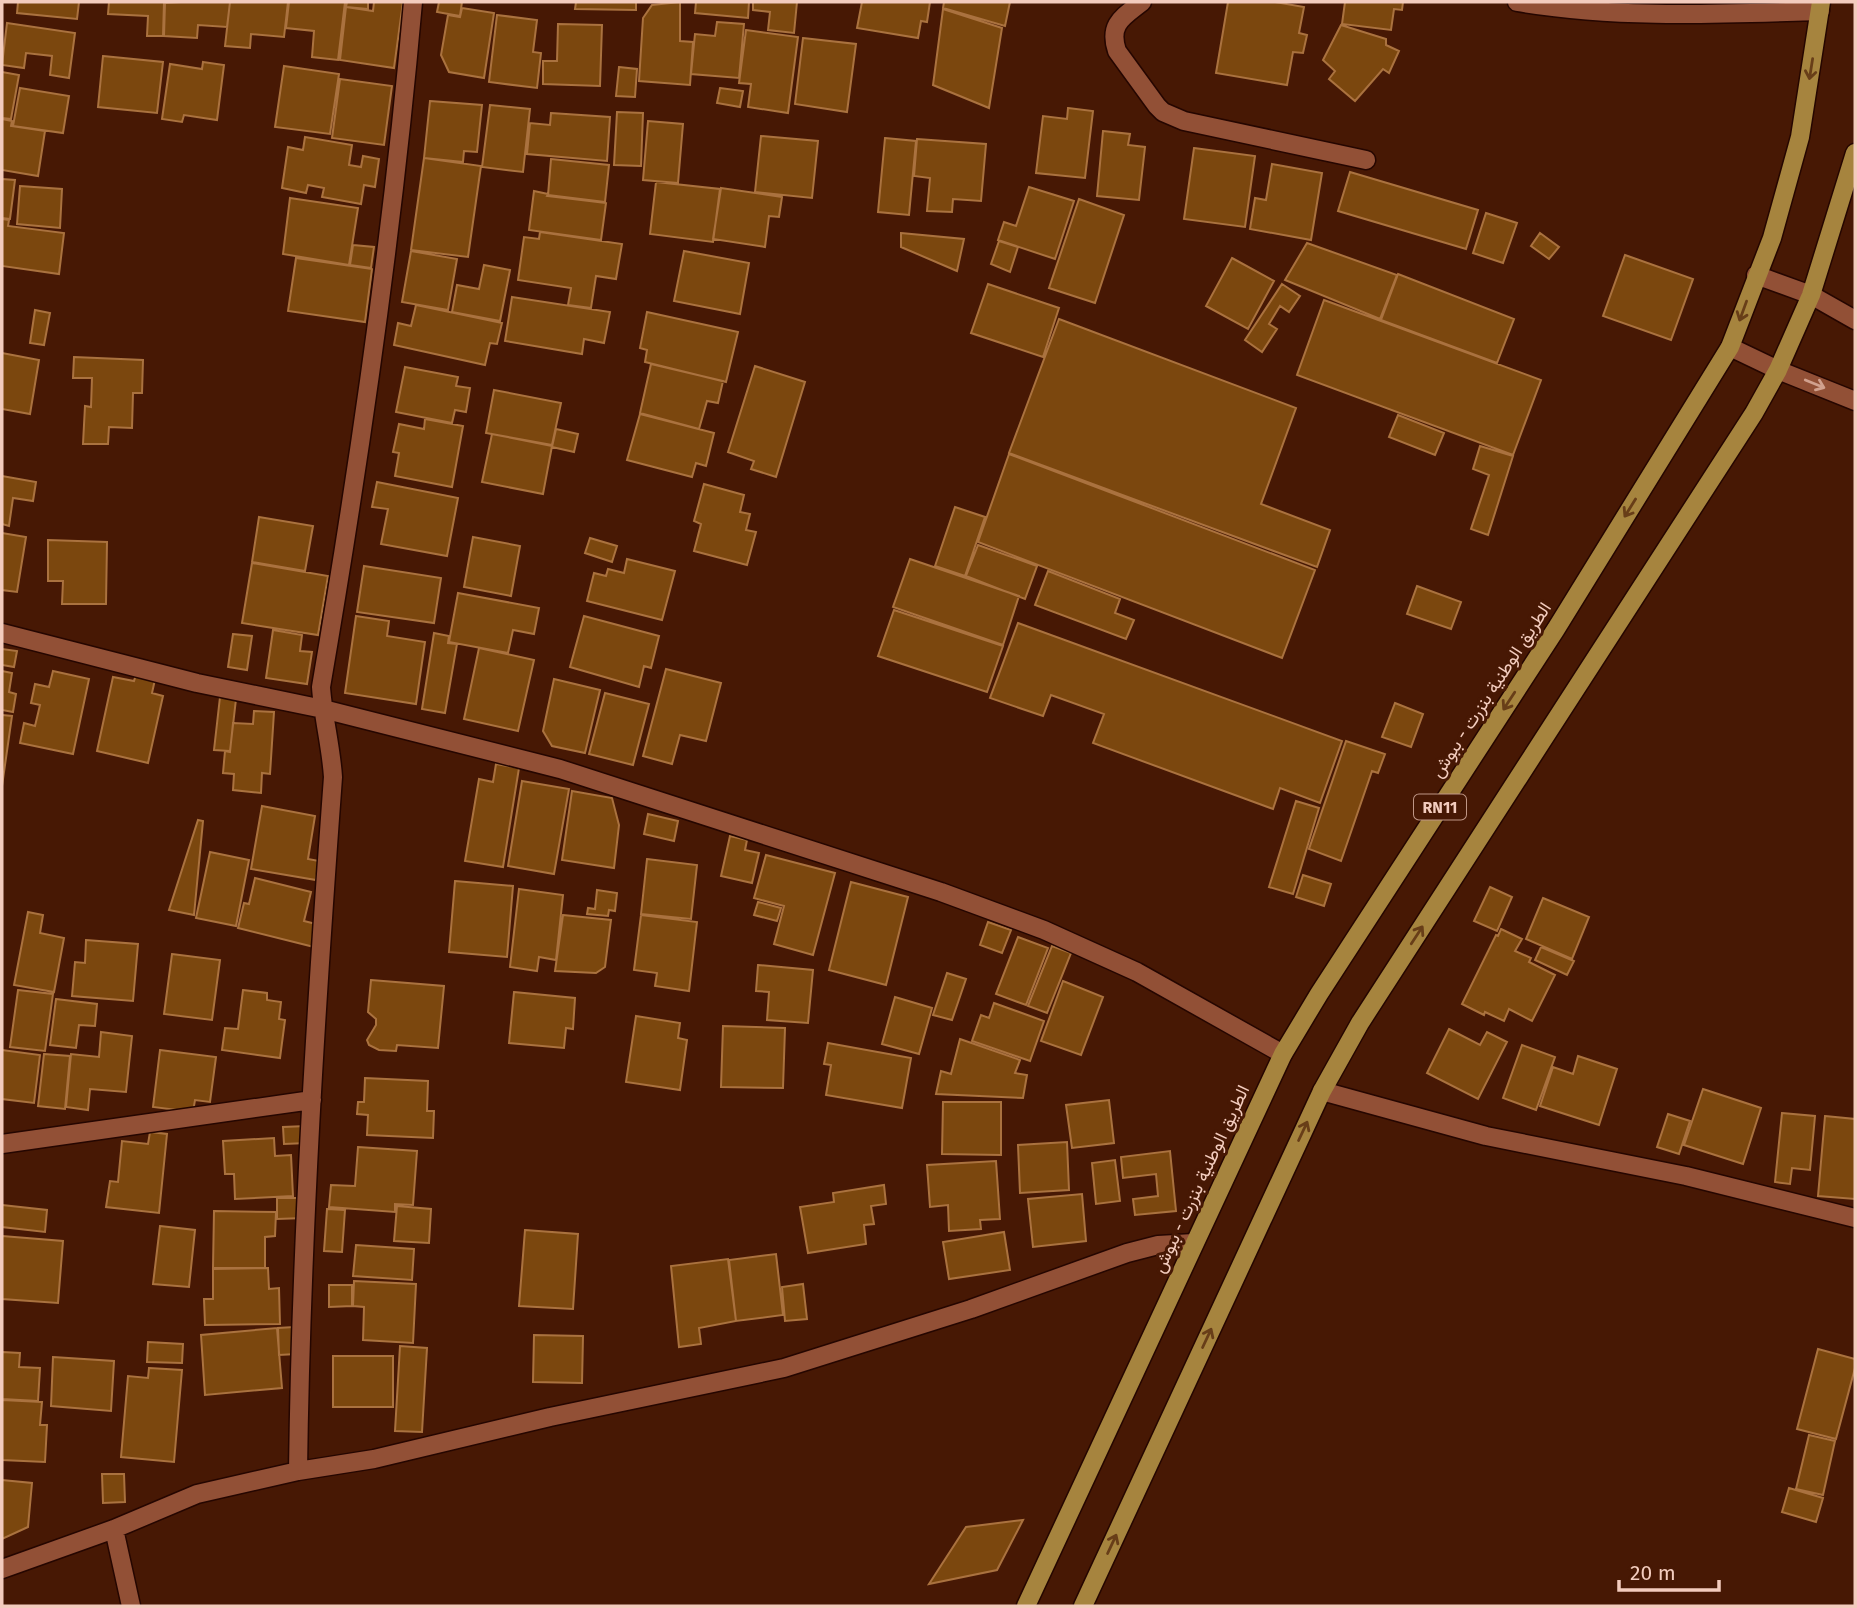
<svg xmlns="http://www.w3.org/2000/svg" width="1857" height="1608" viewBox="0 0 1857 1608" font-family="'Fira Sans',Vazirmatn,sans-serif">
<rect width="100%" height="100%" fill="#471804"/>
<path fill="#7b470e" stroke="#aa723f" stroke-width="2" d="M18 2H79L77 19 17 13Z
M109 2H164L163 36H147L148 16 108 14Z
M181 2H230L227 27 198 25 197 38 164 36 165 3Z
M230 2H288L284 37 251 34 250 48 225 46Z
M289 2H345L338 60 312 57 314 31 286 28Z
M347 2H368V9L346 7Z
M374 2H403L394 68 340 60 346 7 373 11Z
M439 2H462L460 16 437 12Z
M576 2H636V10L575 9Z
M680 2V41L693 42 690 85 639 81 643 18 652 5Z
M696 2H749L748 18 695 13Z
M753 2H797L794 33 768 30 770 12 753 10Z
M862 2H930L927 22 921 21 918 38 857 28Z
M944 2H1010L1005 26 943 8Z
M1228 2H1275L1304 7 1299 33 1307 35 1303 53 1293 52 1287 85 1216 73Z
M1345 2H1403L1402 10 1394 9 1391 30 1342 24Z
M462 8 494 13 484 78 449 72 441 55 448 15 460 17Z
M943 9 1002 28 989 108 933 85Z
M497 15 537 20 533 52 541 53 537 88 489 82Z
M717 22 744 24 739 78 691 74 695 34 715 36Z
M7 23 75 33 69 78 50 75 52 56 26 53 24 68 2 65Z
M558 24 602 25 600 86 543 84V61H557Z
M1341 25 1386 39V45L1399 51 1389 73 1383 69 1355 101 1329 79 1335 71 1323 60Z
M746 30 798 37 788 113 748 107 751 84 739 83Z
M803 38 856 44 847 112 795 104Z
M103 56 163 62 157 113 98 107Z
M203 62 224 65 217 120 184 115 182 122 162 119 170 64 202 69Z
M284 66 339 74 330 134 275 127Z
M619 67 637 69 635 97 616 96Z
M2 72 19 75 11 119 2 118Z
M340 79 392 86 384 145 332 138Z
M20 88 69 96 63 133 13 126Z
M720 88 743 91 740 107 717 103Z
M430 101 482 105 477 152 464 151 463 162 424 158Z
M490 105 530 109 523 172 482 167Z
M1068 108 1093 111 1085 178 1036 173 1043 116 1067 119Z
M617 112 643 113 641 166 614 165Z
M551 113 610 117 607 161 527 154 530 123 550 125Z
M2 119 12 121 11 126 45 131 38 176 2 170Z
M648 121 683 124 678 183 643 180Z
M1103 131 1130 134 1128 145 1145 147 1139 200 1097 196Z
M761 136 818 141 812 198 755 192Z
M305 137 352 145 349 165 361 167 363 156 379 159 375 187 364 185 361 204 322 197 324 188 308 185 306 193 282 188 288 147 303 150Z
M885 138 916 141 909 215 878 212Z
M917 139 986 144 981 201 953 199 952 212 927 211 930 178 914 176Z
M1194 148 1255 156 1245 227 1184 219Z
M424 158 481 166 468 257 411 250Z
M551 159 609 165 605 202 548 195Z
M1272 164 1322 173 1311 240 1250 229 1255 198 1266 200Z
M1350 172 1478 210 1466 249 1338 211Z
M2 179 15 180 10 219 2 218Z
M656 182 720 189 713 242 650 234Z
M20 186 62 189 60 228 17 224Z
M1029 187 1074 201 1055 259 998 240 1004 222 1016 226Z
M721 188 782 197 779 217 769 216 765 247 713 239Z
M534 191 548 194 547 196 606 203 601 240 529 230Z
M290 198 358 208 349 265 283 254Z
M1079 199 1124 215 1095 303 1049 288Z
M1486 213 1517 223 1503 263 1473 253Z
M2 219 9 220 8 226 64 233 59 274 2 266Z
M540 232 622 244 616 279 596 276 591 308 568 305 571 288 518 280 524 237 539 239Z
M901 233 964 239 957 271 901 247Z
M1540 233 1559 247 1549 259 1531 246Z
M999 241 1018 247 1010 272 991 264Z
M1307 243 1397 275 1380 319 1285 280Z
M353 245 374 247 371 268 350 265Z
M411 251 457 259 448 310 402 302Z
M684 251 749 263 740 314 674 301Z
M1625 255 1693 279 1671 340 1603 316Z
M296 258 372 269 365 322 288 311Z
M1232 258 1274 281 1248 329 1206 306Z
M484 265 510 270 500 321 452 312 457 285 479 289Z
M1398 274 1514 319 1497 363 1381 320Z
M988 284 1059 308 1043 357 971 333Z
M1282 284 1300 296 1289 312 1280 306 1269 324 1277 329 1262 352 1245 340Z
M512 297 610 312 604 343 584 339 582 354 505 341Z
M1324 300 1541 380 1513 455 1297 375Z
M416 305 502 323 497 344 490 343 485 365 394 345 398 323 411 326Z
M35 310 50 313 44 345 30 343Z
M647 312 738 332 726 382 645 362 647 350 640 348Z
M1059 319 1296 408 1261 504 1330 530 1317 567 1009 453Z
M2 353 39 360 30 414 2 409Z
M74 357 143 360 142 393H133L132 428 109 427 108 444H83L85 406 91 407 92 378H73Z
M651 364 723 381 718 403 707 401 699 429 640 413Z
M755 366 805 382 776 477 751 469 754 461 728 452Z
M405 367 458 377 456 386 470 388 466 412 455 410 452 423 396 412Z
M494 390 561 403 552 445 486 433Z
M640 414 714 433 706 466 696 463 692 477 627 460Z
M1398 415 1444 433 1435 455 1389 437Z
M425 419 463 426 452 487 395 476 399 453 393 452 399 424 424 429Z
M556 429 578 434 574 452 552 447Z
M492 434 552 446 543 494 482 482Z
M1480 446 1513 456 1488 535 1471 529 1489 475 1473 469Z
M1009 454 1315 570 1282 658 978 542Z
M2 476 36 482 33 501 13 498 9 526 2 524Z
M377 482 458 498 447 556 381 544 388 509 372 507Z
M704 484 744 495 740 512 750 514 746 530 756 532 747 565 694 551 701 524 694 521Z
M955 507 985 517 965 576 935 566Z
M259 517 313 526 305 571 252 562Z
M2 533 26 537 17 592 2 590Z
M473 537 520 546 511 596 464 587Z
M590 538 617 546 612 562 585 553Z
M48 540 107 542 106 604H62L63 581H48Z
M978 545 1037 566 1025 599 966 576Z
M627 559 675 571 662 620 587 601 594 573 606 576 608 569 624 573Z
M910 559 1019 596 1003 645 893 607Z
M252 563 328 576 318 635 242 623Z
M364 566 441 578 434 623 357 612Z
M1048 571 1120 599 1115 613 1134 620 1126 639 1035 605Z
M1417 586 1461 602 1451 629 1407 614Z
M458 593 539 608 534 634 513 630 508 653 449 642Z
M894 610 1003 646 987 692 878 656Z
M356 616 389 621 387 636 425 642 416 704 345 693Z
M584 616 659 636 651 668 644 666 639 687 570 667Z
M1018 623 1342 741 1320 803 1280 788 1273 809 1093 743 1104 714 1051 695 1043 716 990 698Z
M273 630 302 635 300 651 312 652 307 684 266 678Z
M434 633 449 636 448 643 457 644 445 713 422 709Z
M233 634 252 636 247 670 228 667Z
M479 648 534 660 518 731 464 719Z
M2 649 17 651 14 667 2 665Z
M666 669 721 683 706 741 680 735 672 764 643 756Z
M2 671 12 673 9 692 16 694 13 712 2 710Z
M53 671 89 679 73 754 20 743 24 723 35 726 40 705 31 703 35 684 49 687Z
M137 671 156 675 152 693 163 696 148 763 97 751 113 677 134 681Z
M554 679 600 690 585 753 552 746 543 731Z
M605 693 649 704 633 765 589 754Z
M220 697 236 699 230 751 214 750Z
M1395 703 1423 714 1411 747 1382 737Z
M254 711 274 712 270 774 262 773 261 793 233 790 234 774 223 773 225 751 230 752 233 723 253 724Z
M2 715 12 716 2 786Z
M1346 741 1385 754 1378 773 1372 771 1341 861 1309 849Z
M496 764 519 768 503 867 465 861 479 779 493 782Z
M522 781 569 789 554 874 508 866Z
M572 791 612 798 619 825 614 868 562 860Z
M1296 801 1319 808 1293 894 1269 887Z
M262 806 315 816 308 859 319 861 316 880 251 869Z
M648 814 678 821 674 841 644 834Z
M198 820 203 821 194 915 169 910Z
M730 836 747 840 745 850 759 853 752 883 721 876Z
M210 852 249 860 236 926 196 918Z
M766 855 835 873 813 955 774 944 784 906 754 898Z
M647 859 697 865 691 919 641 914Z
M1303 875 1331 884 1324 906 1296 897Z
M255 878 311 892 304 921 320 925 314 947 238 928 244 903 249 904Z
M455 881 513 886 507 957 449 952Z
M851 882 908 897 886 985 829 970Z
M1490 887 1512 897 1497 931 1474 921Z
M519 889 563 895 556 960 539 957 537 971 510 967Z
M597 890 617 893 615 911 609 910 608 916 587 914 588 908 595 909Z
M1543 898 1589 917 1572 959 1526 939Z
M758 902 781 908 777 921 754 915Z
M28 912 43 915 40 933 64 938 54 992 14 985Z
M563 915 611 920 605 967 596 973 555 971Z
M641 915 697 922 689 991 655 986 657 973 634 970Z
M988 922 1011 930 1002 953 980 945Z
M1501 929 1522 939 1515 951 1531 958 1529 962 1555 975 1532 1021 1509 1009 1504 1021 1485 1012 1484 1015 1462 1004 1496 935 1498 936Z
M1018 937 1048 948 1026 1005 996 994Z
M86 940 138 944 133 1001 72 996 75 962 85 963Z
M1052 946 1071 953 1047 1013 1028 1006Z
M1541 947 1574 961 1567 975 1535 960Z
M172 954 220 960 212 1020 164 1014Z
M758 965 813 970 808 1023 767 1020 769 992 756 991Z
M947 973 966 979 952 1020 933 1015Z
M371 980 444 986 438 1048 397 1045 396 1051 379 1050 369 1045 367 1040 376 1025V1019L368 1012Z
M1063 981 1103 997 1081 1055 1041 1041Z
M18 990 53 994 45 1051 10 1047Z
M243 990 267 993V1000L281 1002 279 1019 285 1020 280 1058 222 1050 225 1028 238 1029Z
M514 992 575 998 573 1029 566 1028 564 1048 509 1043Z
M895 997 932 1008 919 1054 882 1044Z
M56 999 97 1004 95 1026 79 1025 76 1048 50 1045Z
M994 1003 1044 1021 1030 1061 972 1041 981 1015 989 1018Z
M636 1016 680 1023 678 1038 687 1040 680 1090 626 1082Z
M723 1026 785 1028 783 1088 721 1087Z
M1449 1029 1480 1045 1487 1032 1507 1042 1478 1099 1427 1073Z
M101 1032 132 1036 126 1092 90 1089 88 1110 66 1107 71 1054 99 1057Z
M960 1039 1020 1060 1015 1073 1027 1075 1023 1098 936 1094 941 1071 951 1074Z
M828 1043 911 1058 902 1108 826 1095 831 1065 824 1064Z
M1522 1045 1555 1057 1536 1110 1503 1098Z
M2 1050 40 1055 34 1103 2 1099Z
M160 1050 216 1057 210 1102 195 1100 193 1112 153 1107Z
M44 1054 70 1056 65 1109 38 1106Z
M1578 1056 1617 1069 1599 1125 1540 1106 1553 1067 1573 1074Z
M365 1078 428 1081 427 1111H434L433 1138 367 1135 368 1115 357 1114 358 1102H364Z
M1703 1089 1761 1108 1743 1164 1684 1145Z
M1109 1100 1114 1143 1072 1148 1066 1105Z
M943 1102H1001V1155L942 1154Z
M1782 1113 1815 1116 1810 1170 1792 1168 1790 1184 1775 1182Z
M1668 1114 1690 1121 1679 1154 1657 1147Z
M1825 1116 1855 1119V1199L1818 1196Z
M306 1126 307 1143 284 1144 283 1127Z
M150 1132 167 1134 159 1213 106 1207 110 1181 118 1182 122 1141 148 1144Z
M274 1138 275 1156 291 1155 293 1196 235 1199 234 1174H225L223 1141Z
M1067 1142 1069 1190 1020 1193 1018 1145Z
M358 1147 417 1151 413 1205 395 1204V1212L329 1207 331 1185 355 1186Z
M1170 1151 1176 1211 1135 1215 1133 1199 1158 1196 1156 1174 1123 1178 1121 1157Z
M1115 1160 1120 1201 1096 1204 1092 1163Z
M996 1161 1000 1219 980 1220 981 1229 949 1231 948 1205 930 1207 927 1165Z
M884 1185 886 1204 871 1206 874 1224 864 1225 866 1244 808 1253 800 1207 834 1202 833 1193Z
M1082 1194 1086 1241 1033 1247 1028 1199Z
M277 1198H303L304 1218 277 1219Z
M2 1205 47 1210 45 1232 2 1227Z
M397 1206 431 1209 429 1243 394 1241Z
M327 1209 345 1210 342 1252 324 1251Z
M214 1211 276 1212 275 1236 265 1237V1268H213Z
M160 1226 195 1230 189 1287 153 1284Z
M525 1230 578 1234 573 1309 519 1306Z
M1004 1232 1010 1270 949 1279 943 1242Z
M2 1236 63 1241 58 1303 2 1299Z
M356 1245 414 1249 412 1280 353 1276Z
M776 1254 783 1315 736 1321 729 1260Z
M728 1259 736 1321 699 1328 701 1344 679 1347 671 1266Z
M268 1268 269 1289 279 1288 280 1324 205 1325 204 1299H213V1269Z
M354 1281 416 1284 413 1343 363 1340 364 1307 353 1306Z
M803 1284 807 1319 785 1321 782 1287Z
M329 1285H352V1306L329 1307Z
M294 1327 296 1354 279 1355 278 1328Z
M277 1328 282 1388 205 1395 201 1335Z
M534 1335 583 1336 582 1383 533 1382Z
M148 1342 183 1344 182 1363 147 1362Z
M400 1346 427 1348 422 1432 395 1431Z
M1818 1349 1855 1359V1368L1836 1439 1797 1429Z
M2 1352 20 1353 19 1367 40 1368 38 1401 2 1399Z
M333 1356H393V1407H333Z
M53 1357 114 1361 111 1411 51 1406Z
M149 1368 182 1370 174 1462 121 1457 128 1376 148 1378Z
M2 1400 42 1402 40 1425H47L45 1462 2 1460Z
M1809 1435 1835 1441 1823 1495 1796 1489Z
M102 1474H124L125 1502 103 1503Z
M2 1480 32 1483 28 1527 2 1539Z
M1789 1488 1823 1498 1816 1522 1782 1512Z
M1023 1520 997 1570 929 1584 966 1527Z"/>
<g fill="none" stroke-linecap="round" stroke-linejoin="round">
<g stroke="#250600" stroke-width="21">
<path id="minor" d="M1142 2C1123 17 1108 24 1117 51L1157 106 1163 112 1184 121 1366 160
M1517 2C1617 19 1719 14 1820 11
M1756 275 1811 295 1855 320
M1730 347 1778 370 1855 401
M2 633 197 683 323 709 560 769 941 892 1044 930 1137 972 1283 1054
M1322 1091 1486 1136 1686 1176 1855 1218
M2 1144 312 1100
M298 1471C301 1239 316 1008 333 777 331 746 323 717 321 687 360 460 393 231 413 2
M114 1529 131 1606
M2 1569 114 1529 197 1494 298 1471 374 1459 550 1417 784 1368 971 1309 1127 1253 1158 1245 1194 1243"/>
</g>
<g stroke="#250600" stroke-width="21">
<path id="major" d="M1026 1606 1283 1054 1319 994 1556 629 1730 347 1772 238 1800 137 1821 2
M1083 1606 1322 1091 1360 1023 1754 413 1778 370 1811 295 1855 153"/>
</g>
<use href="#minor" stroke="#925036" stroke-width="18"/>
<use href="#major" stroke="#a6843e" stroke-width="18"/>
</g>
<defs><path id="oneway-shaft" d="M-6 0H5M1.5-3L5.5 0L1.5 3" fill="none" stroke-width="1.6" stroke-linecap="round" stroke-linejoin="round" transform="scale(1.75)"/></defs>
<g stroke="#683e18">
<use href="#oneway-shaft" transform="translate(1811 69) rotate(99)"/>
<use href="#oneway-shaft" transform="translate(1743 311) rotate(110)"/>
<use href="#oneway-shaft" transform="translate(1630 508) rotate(122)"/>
<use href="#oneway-shaft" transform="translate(1509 701) rotate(123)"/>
<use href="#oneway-shaft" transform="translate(1417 935) rotate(-57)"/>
<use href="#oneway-shaft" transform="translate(1303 1131) rotate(-65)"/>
<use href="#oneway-shaft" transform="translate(1207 1338) rotate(-65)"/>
<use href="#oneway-shaft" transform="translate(1112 1544) rotate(-65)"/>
</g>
<use stroke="#d1a18e" href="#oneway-shaft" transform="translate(1815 384) rotate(22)"/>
<g text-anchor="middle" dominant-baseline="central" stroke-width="6" stroke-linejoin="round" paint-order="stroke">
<rect fill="#471804" stroke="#bf9686" stroke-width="2" x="1414" y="794.5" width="52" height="25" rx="5"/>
<g font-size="16" font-weight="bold" fill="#f3ccbe">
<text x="1440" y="807">RN11</text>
</g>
<g font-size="18" fill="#f3ccbe" stroke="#471804">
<text transform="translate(1491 690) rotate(-57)">الطريق الوطنية بنزرت - ببوش</text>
<text transform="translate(1201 1179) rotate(-65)">الطريق الوطنية بنزرت - ببوش</text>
</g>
</g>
<rect width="1857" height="1608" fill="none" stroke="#f3ccbe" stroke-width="7"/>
<path d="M1619 1580v10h100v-10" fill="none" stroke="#f3ccbe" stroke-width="3.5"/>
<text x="1630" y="1580" font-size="21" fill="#f3ccbe" stroke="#471804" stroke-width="5" paint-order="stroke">20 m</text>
</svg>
